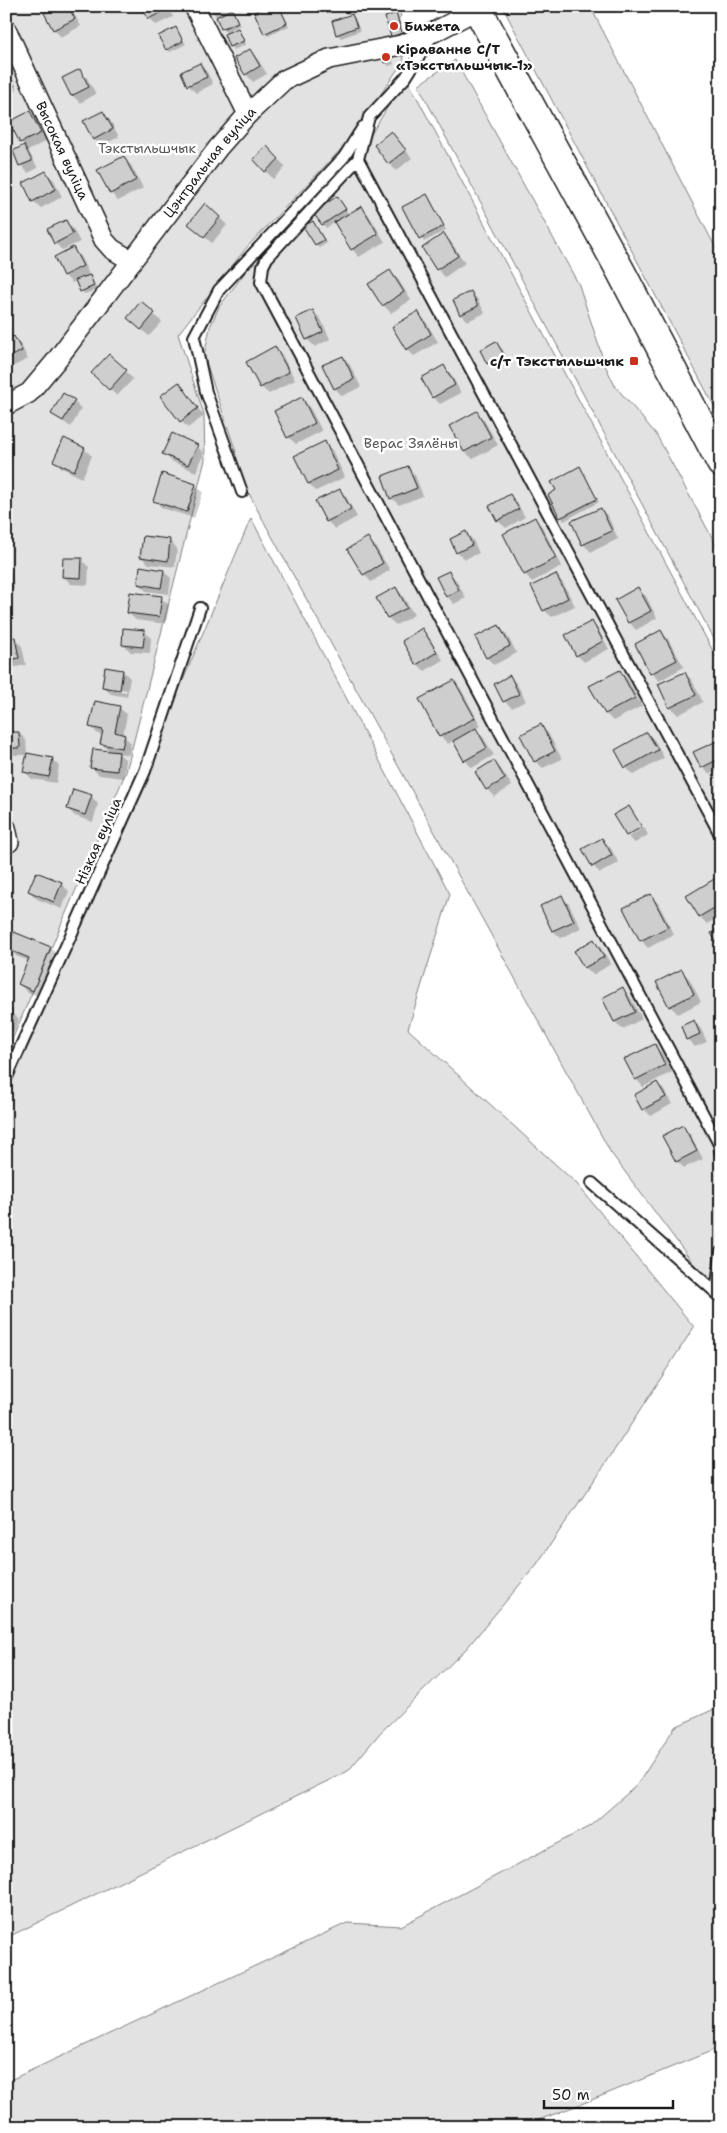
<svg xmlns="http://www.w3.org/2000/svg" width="727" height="2133" viewBox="0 0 727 2133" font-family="'Shantell Sans',sans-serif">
<rect width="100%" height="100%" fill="#fff"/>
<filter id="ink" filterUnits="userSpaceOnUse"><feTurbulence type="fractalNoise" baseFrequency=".02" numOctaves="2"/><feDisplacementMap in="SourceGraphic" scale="10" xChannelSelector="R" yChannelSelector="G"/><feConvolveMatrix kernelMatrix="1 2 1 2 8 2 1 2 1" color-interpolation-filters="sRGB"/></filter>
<g filter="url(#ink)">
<path fill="#e2e2e2" stroke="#7f7f7f" d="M6 6H396L401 16 398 19C402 33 401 45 404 60L349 141 247 247 178 334 204 414 205 460 126 772 6 1054Z
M502 6H590L721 258V419Z
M455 60 579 285 605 365 615 386 656 434 721 554V652L418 85Z
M406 77 721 666V1297L716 1294 611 1153 258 511 230 457 236 452 204 356 210 327 219 307 268 242 359 154Z
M251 518 450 894 408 1029 577 1184 694 1327 606 1463 537 1564 466 1649 380 1733 348 1771 6 1938V1079L145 771Z
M721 1706V2047L589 2101 520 2127H6V2082L347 1923 401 1926 590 1826 637 1785 675 1727Z"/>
<path fill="#0003" fill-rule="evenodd" d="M59 6H69L81 26 61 37 54 29Z
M144 6H168L173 17 156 25 149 18Z
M207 6H238L231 10 240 25 228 31 229 33 238 29 246 44 234 50 230 46 228 34 222 29 217 17Z
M270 6H279L289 26 268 36 265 33Z
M396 14 399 18 405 37 396 40 392 36Z
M352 15 355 18 360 31 341 38 337 34Z
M176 29 186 44 170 52 167 49Z
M250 50 257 58 267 74 253 82 246 74Z
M391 56 394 64 389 66 385 62Z
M200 64 207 72 213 84 196 93 188 85Z
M80 71 87 78 96 94 80 103 72 95 64 79Z
M9 75 17 90 6 95V76Z
M103 112 110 120 119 137 101 146 94 139Z
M30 113 37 120 47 140 28 151 38 168 28 173 21 165 14 152 25 147 11 123Z
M391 132 412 158 396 171 389 163Z
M267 148 286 167 273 179 255 159Z
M123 158 131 165 143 188 118 201 111 193Z
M46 173 54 180 62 197 41 208 33 201Z
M427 195 446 230 424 242 404 208Z
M341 201 349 215 362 208 369 215 385 242 359 257 352 249 335 222 326 228 323 224Z
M220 218 227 225 212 243 197 231Z
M66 221 73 229 80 242 62 250 55 243Z
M313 222 327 243 319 248 316 245Z
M444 235 451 242 465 263 445 277 437 269 424 248Z
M73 249 80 256 89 274H88L93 280 97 290 84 294 77 280 72 283 64 275Z
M390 272 398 279 411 300 391 313 383 305Z
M471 292 478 300 485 313 468 321 461 314Z
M141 303 162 322 149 336 136 325Z
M313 312 321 319 330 339 315 347 307 339Z
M417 313 425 320 438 342 414 356 407 349Z
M6 319 12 330 6 333Z
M14 338 21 345 28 359 10 368 6 364V342Z
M496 343 503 350 510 363 496 371 488 363 481 350Z
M275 348 282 355 295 380 269 394 261 387Z
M109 355 133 379 117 396 100 380Z
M343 357 350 365 361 387 342 396 335 388Z
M443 367 451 374 461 393 440 404 433 397Z
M178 383 204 416 188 428 181 421Z
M302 399 309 406 322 431 296 444 288 437Z
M74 401 81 409 71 427 52 414Z
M476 413 484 420 498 445 473 459 465 452 451 427Z
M324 443 332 450 345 477 316 491 309 484 296 457Z
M197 446 204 453 196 472 171 461 164 453Z
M84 449 92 456 82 478 62 468 55 461Z
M408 467 415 475 423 496 399 505 392 498Z
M579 468 599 502 564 521 549 495 558 491Z
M195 485 203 492 194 518 162 508 155 500Z
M340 490 347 498 357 517 335 529 327 521Z
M510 496 517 503 525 517 506 528 498 521 490 507Z
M600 509 608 516 618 539 591 552 583 544Z
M534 519 542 526 562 566 532 582 525 574Z
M6 521 8 534H6Z
M466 533 473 540 479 553 465 559 457 552Z
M368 539 375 546 390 570 371 582 364 574Z
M170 541 177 548 175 567 149 564 141 557Z
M81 560 89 567 88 585 71 584 63 576Z
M6 567 11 572 14 590 6 591Z
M163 571 171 578 169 594 146 591 139 584Z
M449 572 456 580 466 598 454 604 447 596Z
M556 575 563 583 575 606 552 617 544 610Z
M396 588 403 596 414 615 396 625 388 618 378 598Z
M638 589 646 596 657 618 636 630 629 622Z
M161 598 169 605 166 624 136 620 128 613Z
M592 623 599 630 609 649 584 662 577 655Z
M499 626 506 634 517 653 494 665 487 658Z
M422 630 429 637 443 660 425 671 417 664Z
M144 631 151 638 150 653 131 652 123 645Z
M661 632 668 639 684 667 659 681 652 673Z
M15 639 22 646 26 665 6 669V640Z
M123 671 130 678 127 697 111 694 103 687ZM110 687 127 690 126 692 110 690Z
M619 671 627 678 642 706 613 721 606 714 591 687Z
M684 673 692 680 703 702 678 715 670 707Z
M510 677 517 684 526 701 512 708 504 701Z
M454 681 461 689 481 726 475 729 483 737 494 755 472 768 465 760 454 740 448 744 440 736 420 700Z
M120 708 127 715 123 735 131 743 129 755 118 753 126 760 124 778 99 775 92 768 110 752 101 743 103 735 98 734 90 726Z
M541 726 548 733 562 759 543 768 535 761Z
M19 733 26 740 27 754 52 759 59 766 56 783 32 779 24 771 28 755H14L6 748Z
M647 733 655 741 664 758 634 775 626 768 617 750Z
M716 742 721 747V769L709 774 702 767Z
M494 762 501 769 512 786 494 797 487 789Z
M91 796 98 804 93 822 75 816 68 809Z
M628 807 642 825 627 836 615 816Z
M644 827 648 835 635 843 628 837Z
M602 839 610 847 619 863 600 873 593 866Z
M36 874 61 884 69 891 62 909 37 899 29 891Z
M720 877 721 916 707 924 700 917Z
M651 896 658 903 674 934 648 948 641 940Z
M561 897 569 904 581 928 561 938 553 931 541 907Z
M15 934 51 948 58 956 41 997 27 992 19 984 29 961 16 956 9 948Z
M594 941 601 948 611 964 593 975 585 967 576 951Z
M681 971 689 978 701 1002 678 1014 670 1006Z
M623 989 630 996 642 1019 623 1029 615 1022 604 998Z
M6 1009 19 1019 14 1032 6 1029Z
M694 1021 701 1029 707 1042 695 1047 687 1039 682 1026Z
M655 1046 662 1053 672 1072 643 1087 636 1079Z
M657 1083 665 1091 672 1104 651 1116 644 1109Z
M683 1127 690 1134 703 1159 684 1168 677 1161Z"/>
<path fill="#cecece" stroke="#1c1c1c" d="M56 6H68L75 19 53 30 44 13Z
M142 6H165L166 10 148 19Z
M267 6H279L287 23 264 34 254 12Z
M232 9 238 22 221 29 216 17Z
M396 13 402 33 391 37 385 17Z
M352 14 357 27 336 35 332 21Z
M176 27 183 41 166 50 158 36Z
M238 28 244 41 229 47 224 34Z
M250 49 260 66 245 75 234 58Z
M388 51 392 60 384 63 381 53Z
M200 63 207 77 187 86 181 72Z
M80 69 89 87 71 96 62 78Z
M9 74 15 86 6 90V75Z
M30 111 41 133 20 143 9 122Z
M103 111 113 129 93 140 83 121Z
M391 131 406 150 388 164 374 145Z
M24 145 32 161 19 166 13 151Z
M267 146 279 159 265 172 253 159Z
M124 156 136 180 110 194 97 170Z
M46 171 56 189 32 202 23 183Z
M427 194 444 226 419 239 402 207Z
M337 196 346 209 322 225 313 213Z
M205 203 220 217 204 237 188 224Z
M362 206 378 234 351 250 334 222Z
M66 220 73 234 54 244 47 229Z
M313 221 324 240 315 245 303 226Z
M444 233 458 256 436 270 422 248Z
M73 247 83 266 63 276 54 257Z
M390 270 404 292 382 306 368 284Z
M90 275 94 286 80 292 75 280Z
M471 291 478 306 460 315 453 300Z
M141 301 155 313 141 330 127 318Z
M313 310 323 332 306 340 296 318Z
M418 311 431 334 406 350 392 327Z
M14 336 22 351 6 359V340Z
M496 341 504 355 487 364 480 350Z
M275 346 289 372 260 388 246 362Z
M109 354 127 370 109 390 91 373Z
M343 356 354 379 334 389 322 365Z
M444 365 455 385 432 398 421 378Z
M179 382 198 408 180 422 160 396Z
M63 393 75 400 63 421 51 414Z
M302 397 315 423 287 438 274 411Z
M477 411 491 437 464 452 449 426Z
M172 433 198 445 188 465 162 454Z
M64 438 85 448 74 471 53 461Z
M325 441 338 470 308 484 294 456Z
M408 466 417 488 390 499 382 476Z
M580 466 597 499 560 518 548 495 556 490 551 482Z
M162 473 196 484 187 512 153 501Z
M340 489 351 509 326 522 315 501Z
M510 494 519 509 497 521 489 506Z
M601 508 612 531 582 545 571 521Z
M535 517 556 558 524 575 503 534Z
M466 531 472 545 456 553 450 539Z
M143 536 170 539 168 561 140 557Z
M368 537 383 563 363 575 347 549Z
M63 558H82L81 578 62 577Z
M140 566 164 570 161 588 138 584Z
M449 571 459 590 446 597 436 577Z
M556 574 568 598 543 611 531 586Z
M396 587 407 608 387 618 376 598Z
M638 587 651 611 628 623 615 600Z
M130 592 162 596 159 617 127 613Z
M592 621 603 641 576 656 565 635Z
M499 625 510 646 486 658 475 637Z
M123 628 145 630 143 647 122 645Z
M422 628 437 652 416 665 402 641Z
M661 630 677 660 650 674 635 644Z
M15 637 19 658 6 661V639Z
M105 667 123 670 120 690 102 687Z
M620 670 635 698 605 714 589 686Z
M685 672 696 695 669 708 658 684Z
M510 675 519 694 503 702 494 684Z
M454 680 475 718 439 737 419 699Z
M95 701 120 706 115 732 125 735 122 748 100 744 103 730 89 727Z
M541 724 555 751 534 762 520 735Z
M476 728 487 748 464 761 453 741Z
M6 732H19L20 748H6Z
M647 732 658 750 625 768 615 750Z
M717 741 721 749V758L701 768 693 752Z
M93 749 119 752 117 771 90 768Z
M27 753 53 758 49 777 23 772Z
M494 760 505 779 486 790 475 772Z
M73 789 92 795 85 815 67 809Z
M629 806 642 827 626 836 613 815Z
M602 838 612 855 592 867 582 849Z
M36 872 62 882 54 902 28 891Z
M721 875V904L699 917 686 896Z
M651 894 668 927 640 941 623 908Z
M562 895 574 921 552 931 540 906Z
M721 928V946L719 947 711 933Z
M14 932 51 947 33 991 18 984 29 958 7 949Z
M594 939 604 957 584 968 574 951Z
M682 969 694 994 669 1007 656 982Z
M623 987 635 1012 614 1022 602 998Z
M6 1008 12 1010 6 1025Z
M694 1020 700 1034 686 1040 681 1026Z
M655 1044 665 1065 635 1080 624 1059Z
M657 1082 666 1097 642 1110 634 1095Z
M683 1125 697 1151 676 1162 662 1136Z"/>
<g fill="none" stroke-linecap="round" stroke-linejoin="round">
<g stroke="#1c1c1c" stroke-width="14">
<path id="lane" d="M433 34 406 77 369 117 358 159 267 258 263 266 261 282 719 1144 721 1154
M358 159 721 836
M242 492 206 392 194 337 219 290 344 157 363 127
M6 1079 145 771 200 608
M592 1183 721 1297
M716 1294 721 1252"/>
</g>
<g stroke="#1c1c1c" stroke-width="22">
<g id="street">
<path d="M194 6 248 114"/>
<path id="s1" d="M6 29 104 240 112 249 132 261"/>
<path id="s2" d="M6 405 29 393 55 362 218 148 248 114 284 80 329 59 401 45 434 32 478 9"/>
<path d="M6 828 9 842"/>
</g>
</g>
<g stroke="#1c1c1c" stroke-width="31">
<path id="secondary" d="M476 6 620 270 721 463"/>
</g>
<use href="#lane" stroke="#fff" stroke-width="10"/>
<use href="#street" stroke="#fff" stroke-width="19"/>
<use href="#secondary" stroke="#fff" stroke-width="28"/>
</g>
</g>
<g fill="#c8321e" stroke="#fff" stroke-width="2">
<circle cx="394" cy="26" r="5"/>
<circle cx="386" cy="57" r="5"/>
<rect x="629" y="356" width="10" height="10" rx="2.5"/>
</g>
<g text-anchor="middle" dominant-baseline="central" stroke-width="5" stroke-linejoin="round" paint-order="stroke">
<g font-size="14" font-weight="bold" fill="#1c1c1c" stroke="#fff" text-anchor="start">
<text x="404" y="26">Бижета</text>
<text x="396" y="49">Кіраванне С/Т<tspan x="396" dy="16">«Тэкстыльшчык-1»</tspan></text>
<text x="624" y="361" text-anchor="end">с/т Тэкстыльшчык</text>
</g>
<g font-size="14" fill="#575757" stroke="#fff">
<text x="147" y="148">Тэкстыльшчык</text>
<text x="411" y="443">Верас Зялёны</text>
</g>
<g font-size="14" fill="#1c1c1c" stroke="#fff">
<text stroke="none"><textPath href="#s1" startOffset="134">Высокая вуліца</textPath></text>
<text stroke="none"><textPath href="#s2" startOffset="319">Цэнтральная вуліца</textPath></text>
<text transform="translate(98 841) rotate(-66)">Нізкая вуліца</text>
</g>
</g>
<rect width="727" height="2133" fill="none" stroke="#fff" stroke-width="25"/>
<rect x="12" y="12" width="702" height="2108" fill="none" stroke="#1c1c1c" stroke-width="2" filter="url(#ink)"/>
<path d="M544 2100v8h129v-8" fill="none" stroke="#1c1c1c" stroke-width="2.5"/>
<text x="552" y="2100" font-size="15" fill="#1c1c1c" stroke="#ffffff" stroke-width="4" paint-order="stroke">50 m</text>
</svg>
